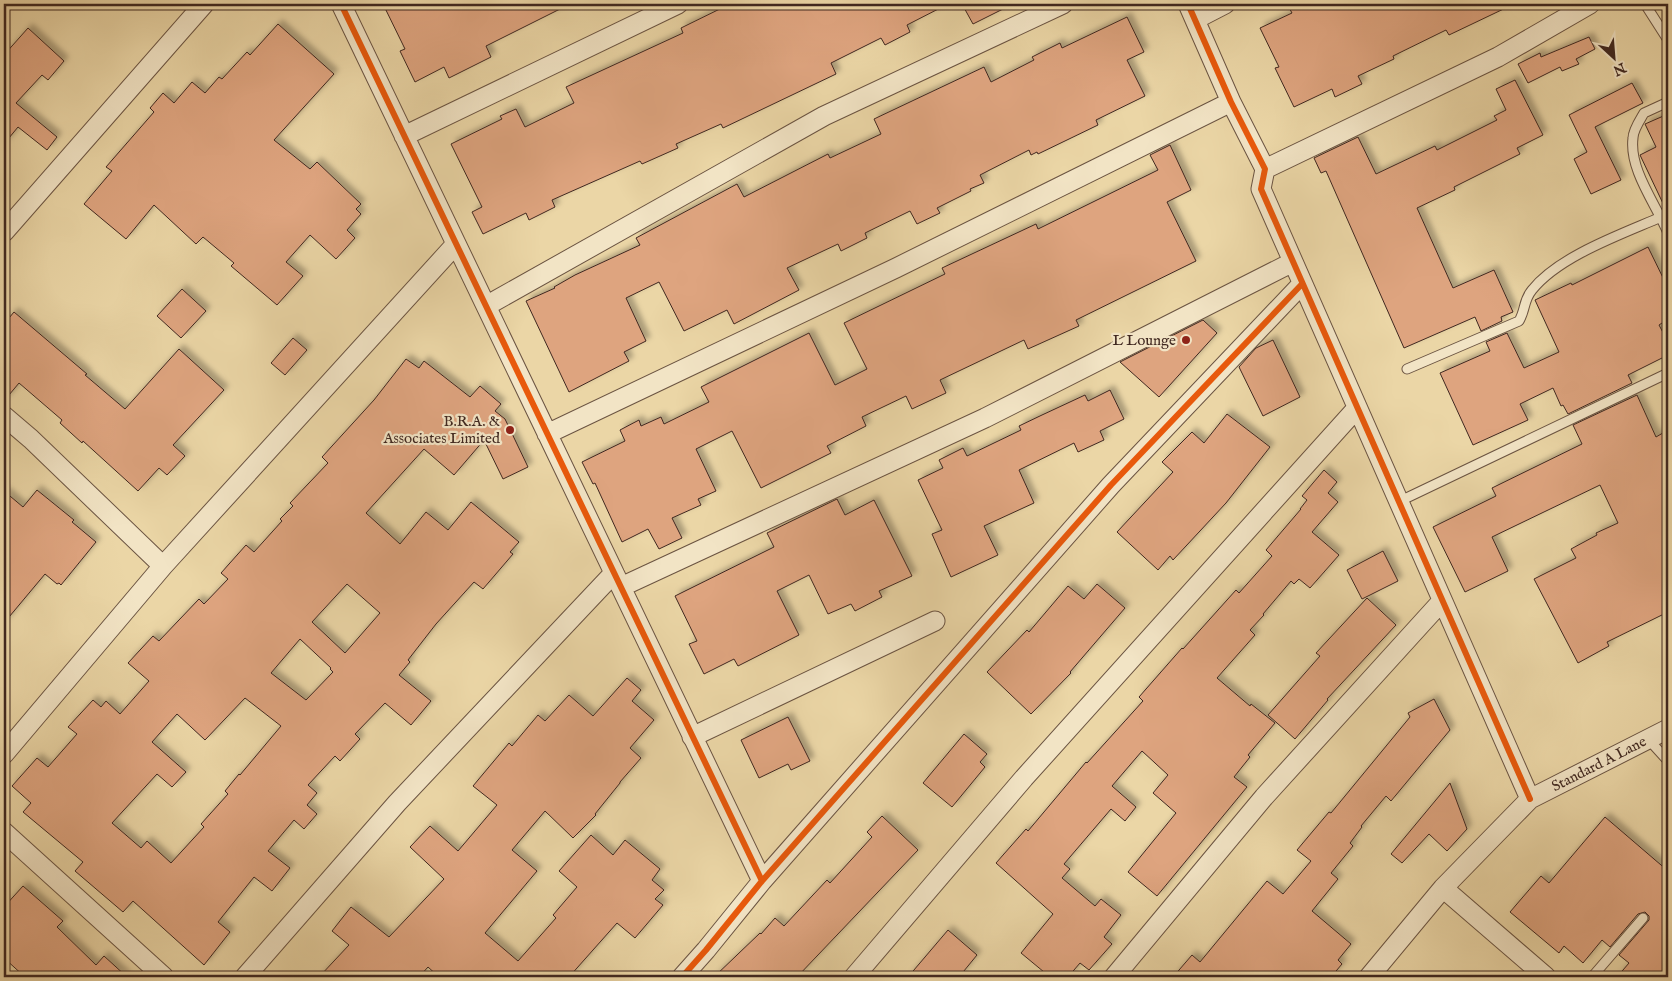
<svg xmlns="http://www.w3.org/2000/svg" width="1672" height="981" viewBox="0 0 1672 981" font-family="'IM FELL English',serif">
<defs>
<filter id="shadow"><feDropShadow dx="4.5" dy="-4.5" stdDeviation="2.5" flood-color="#0004"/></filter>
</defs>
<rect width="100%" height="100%" fill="#ebd6a6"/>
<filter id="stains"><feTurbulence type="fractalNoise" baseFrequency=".004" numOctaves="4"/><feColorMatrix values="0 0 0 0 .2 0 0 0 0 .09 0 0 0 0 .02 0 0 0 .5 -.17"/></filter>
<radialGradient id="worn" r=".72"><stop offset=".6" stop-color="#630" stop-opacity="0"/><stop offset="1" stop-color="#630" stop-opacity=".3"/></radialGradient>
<path fill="#dea47f" stroke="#402820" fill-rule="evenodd" filter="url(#shadow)" d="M383 4H570L486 46 491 57 449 78 444 67 415 82 400 51 405 49Z
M730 4H948L907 25 910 32 885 45 881 38 831 63 836 74 723 128 721 124 676 144 678 148 642 164 640 161 552 200 555 207 529 220 526 213 483 234 472 212 482 207 451 144 502 119 500 116 516 109 525 127 574 103 566 87 683 33 681 28Z
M962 4H1013L973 24Z
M1287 4H1514L1449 35 1446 30 1393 56 1394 59 1358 76 1362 84 1335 97 1332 89 1294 107 1275 68 1279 67 1260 28 1292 13Z
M1127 17 1144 52 1127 60 1145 96 1096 120 1098 125 1038 154 1037 152 1031 155 1029 150 980 175 984 183 970 189 971 191 937 208 940 213 917 224 910 211 865 233 867 238 841 251 838 244 787 268 799 290 734 324 727 310 684 331 659 282 626 298 646 341 624 352 629 361 569 392 526 301 555 288 554 287 575 275 640 245 636 238 737 184 744 197 828 154 830 158 881 134 874 119 984 67 991 82 1034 60 1032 57 1060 43 1062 48Z
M278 24 334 74 274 140 310 169 317 162 361 204 356 209 361 214 347 230 355 238 336 259 310 235 286 262 303 276 277 305 231 266 234 263 203 237 196 244 154 205 126 239 84 204 112 171 106 167 154 112 150 108 163 93 174 103 192 82 205 93 219 77 222 79 247 52 250 55Z
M28 28 64 61 48 80 42 75 16 103 57 137 47 150 18 127 4 144V55Z
M1589 37 1595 49 1576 59 1579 64 1562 71 1560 67 1528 83 1518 64 1540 53 1541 57Z
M1515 80 1543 135 1517 148 1520 154 1454 187 1455 190 1417 208 1453 288 1494 270 1513 312 1501 317 1502 321 1481 331 1475 317 1404 348 1326 171 1321 173 1314 158 1358 137 1376 174 1435 146 1437 150 1497 120 1494 116 1506 110 1496 89Z
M1632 83 1643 103 1595 127 1621 180 1591 194 1574 159 1587 152 1569 115Z
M1668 114V214L1640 155 1656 147 1645 124Z
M1170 145 1191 190 1167 202 1196 261 1076 320 1079 326 1028 349 1024 340 940 380 946 393 912 409 906 396 862 417 866 426 827 446 831 453 761 488 732 431 696 449 716 491 698 499 701 505 672 518 682 538 659 549 648 529 622 542 595 483 593 484 582 462 625 441 620 430 639 420 641 426 661 417 664 424 709 402 701 387 809 333 835 385 867 369 844 323 945 274 942 268 1036 224 1038 229 1158 170 1150 155Z
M1648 247 1668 288V319L1659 325 1668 342V355L1628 375 1632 383 1568 414 1563 405 1561 406 1553 388 1520 404 1528 420 1473 445 1440 373 1490 351 1486 342 1507 333 1524 368 1559 352 1535 300 1571 283 1572 285Z
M182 289 206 311 181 338 157 316Z
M14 312 87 374 85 375 125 409 179 349 224 390 173 445 185 456 167 475 159 468 138 491 83 441 82 443 60 423 62 420 19 383 4 401V324Z
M1203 320 1217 333 1159 397 1120 362Z
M293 338 307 350 285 375 271 363Z
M1273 340 1300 397 1263 416 1239 367 1256 348Z
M406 359 419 368 424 361 470 397 480 386 501 404 495 411 505 419 528 467 503 479 484 440 454 475 424 449 366 513 400 544 426 512 448 530 471 502 519 542 510 552 513 554 483 589 474 582 436 624 408 660 410 662 399 675 431 701 411 725 385 703 355 734 360 739 340 761 335 756 308 785 317 793 307 805 317 814 304 829 294 820 268 851 290 868 272 891 254 877 218 922 230 932 204 965 133 901 123 912 75 871 83 862 23 812 31 803 12 786 37 758 48 767 77 734 68 727 93 700 101 707 106 701 120 714 149 681 128 663 153 636 159 641 199 599 204 604 228 579 221 573 246 545 254 552 282 521 280 519 293 506 290 503 328 463 322 457 374 400ZM347 584 380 613 345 653 312 622ZM300 639 331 668 330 669 333 672 306 700 271 673ZM245 698 281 726 240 775 239 774 225 791 228 794 201 824 204 827 171 863 147 841 141 848 112 823 157 774 172 787 186 772 152 742 177 714 205 740Z
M1110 390 1124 419 1100 431 1104 440 1078 452 1074 443 1019 470 1034 503 984 526 998 555 951 577 932 534 942 530 918 480 943 468 939 460 963 448 967 456 1021 430 1019 426 1042 415 1085 395 1088 401Z
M1637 395 1656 437 1668 430V612L1607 642 1609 646 1578 663 1534 579 1576 558 1571 549 1597 535 1596 533 1618 523 1600 485 1492 537 1508 571 1465 592 1433 527 1496 496 1492 488 1582 444 1573 425Z
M1227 414 1270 447 1226 503 1173 560 1170 556 1158 570 1117 532 1173 472 1162 462 1192 432 1204 443Z
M1324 470 1337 482 1328 493 1338 502 1312 532 1339 555 1310 588 1299 579 1294 584 1291 581 1263 614 1264 615 1250 630 1255 635 1217 678 1250 706 1251 704 1275 723 1248 755 1250 757 1234 777 1247 787 1157 896 1128 872 1176 813 1153 793 1168 775 1142 751 1112 786 1136 807 1125 821 1111 809 1064 864 1070 869 1062 878 1095 906 1101 899 1121 915 1104 937 1112 944 1089 970 1080 963 1068 977H1050L1021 953 1053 914 996 863 1026 829 1028 831 1086 762 1087 763 1143 701 1139 697 1182 648 1183 649 1236 590 1239 593 1272 556 1266 550 1301 509H1300L1307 500 1302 496Z
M37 490 74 520 72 522 96 542 61 585 59 583 57 584 45 574 4 623V491L23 507Z
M837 499 845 515 874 500 912 576 879 591 882 597 855 611 851 604 828 614 809 575 777 591 799 635 738 666 734 659 704 674 689 644 697 641 675 596 774 547 767 533Z
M1383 551 1398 581 1362 599 1347 570Z
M1097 584 1125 608 1070 672 1071 673 1031 714 987 672 1027 630 1029 632 1068 586 1084 599Z
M1367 598 1396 625 1327 699 1328 700 1295 739 1268 715 1320 656 1316 653Z
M627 678 641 690 632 701 654 720 630 748 641 758 620 782V783L595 814 596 815 573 838 545 811 512 850 537 871 485 933 518 961 556 918 553 915 577 887 559 871 591 835 613 855 625 840 660 869 652 880 664 890 655 899 663 905 635 938 617 923 569 977H439L428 967 419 977H319L349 945 332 931 351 907 389 937 444 879 410 847 430 826 458 851 497 805 473 786 509 743 512 746 538 715 545 721 569 695 593 716Z
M1434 699 1450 730 1391 801 1386 796 1361 826 1362 827 1350 843 1353 846 1331 873 1338 879 1312 911 1351 944 1338 960 1342 964 1331 977H1173L1192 955 1200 962 1267 881 1283 894 1311 861 1297 850 1329 812 1331 813 1410 717 1408 713Z
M788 717 810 761 791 770 788 764 759 778 741 740Z
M964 734 987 754 980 762 985 767 952 807 923 783Z
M1450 783 1467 829 1447 851 1429 834 1402 863 1391 854Z
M882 816 918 850 797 977H714L760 933 761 934 775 918 784 926 827 880 830 883 872 837 867 832Z
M1605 817 1668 871V977H1617L1629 963 1619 955 1649 920V916L1645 912 1638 914 1610 947 1602 940 1583 963 1564 946 1559 953 1510 912 1541 876 1549 883Z
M23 886 63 921 57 927 96 965 104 956 127 977H25L4 958V907Z
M948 930 977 955 959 977H908Z"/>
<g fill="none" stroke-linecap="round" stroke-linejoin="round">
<g stroke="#6b5442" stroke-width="11">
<path id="service" d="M1645 4 1668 40
M1668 102 1644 113C1640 120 1633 130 1633 138 1629 170 1656 204 1668 233
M1407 369 1519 321C1526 309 1523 301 1532 290 1559 256 1622 234 1661 217
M1398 502 1666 374 1668 371
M1649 740 1668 761
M1592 977 1643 918"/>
</g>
<g stroke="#6b5442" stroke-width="21">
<path id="minor" d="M341 4 762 881
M1188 4 1231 102 1265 169 1261 189 1530 799
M1196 19 1225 4
M404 136 678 4
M1265 169 1498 57 1590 4
M4 232 204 4
M486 306 824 116 1063 4
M4 416 31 439 163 566
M547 434 896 268 1231 102
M621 587 985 418 1293 262
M692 737 935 621
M4 754 163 566 456 244
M4 832 164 977
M1443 888 1546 977
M245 977 397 803 614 573
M682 977 706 950 762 881 1111 485 1302 284
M854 977 1024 778 1357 408
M1114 977 1264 797 1442 601
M1369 977 1443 888 1530 799 1668 729"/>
</g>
<use href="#service" stroke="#f2e4c5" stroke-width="9"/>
<use href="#minor" stroke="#f2e4c5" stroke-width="19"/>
<g stroke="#f2e4c5" stroke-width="9">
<path id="cycleway" d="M341 4 762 881
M1188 4 1231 102 1265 169 1261 189 1530 799
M682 977 706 950 762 881 1111 485 1302 284"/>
</g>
<use href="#cycleway" stroke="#e8590c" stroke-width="6"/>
</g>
<g fill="#8f2418" stroke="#f2e4c5" stroke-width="2">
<circle cx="1186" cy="340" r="5"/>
<circle cx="510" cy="430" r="5"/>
</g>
<g text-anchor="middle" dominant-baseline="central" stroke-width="4.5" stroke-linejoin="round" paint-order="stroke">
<g font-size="15" fill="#402820" stroke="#f2e4c5" text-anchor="end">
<text x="1176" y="340">L Lounge</text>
<text x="500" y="421">B.R.A. &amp;<tspan x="500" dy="17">Associates Limited</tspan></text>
</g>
<g font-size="15" fill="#402820" stroke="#f2e4c5">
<text transform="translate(1599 764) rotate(-27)">Standard A Lane</text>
</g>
</g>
<rect width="1672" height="981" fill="none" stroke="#ebd6a6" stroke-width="20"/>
<rect x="5" y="5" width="1662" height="971" fill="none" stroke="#402820" stroke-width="2.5"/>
<rect x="10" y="10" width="1652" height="961" fill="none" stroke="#402820"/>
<g transform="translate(1614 58) rotate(154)" stroke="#f2e4c5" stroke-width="4" paint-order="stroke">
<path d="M0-4L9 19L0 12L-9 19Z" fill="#402820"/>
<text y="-8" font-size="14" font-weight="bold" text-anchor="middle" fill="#402820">N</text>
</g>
<rect width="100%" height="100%" filter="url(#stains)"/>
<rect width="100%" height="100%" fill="url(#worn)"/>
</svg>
